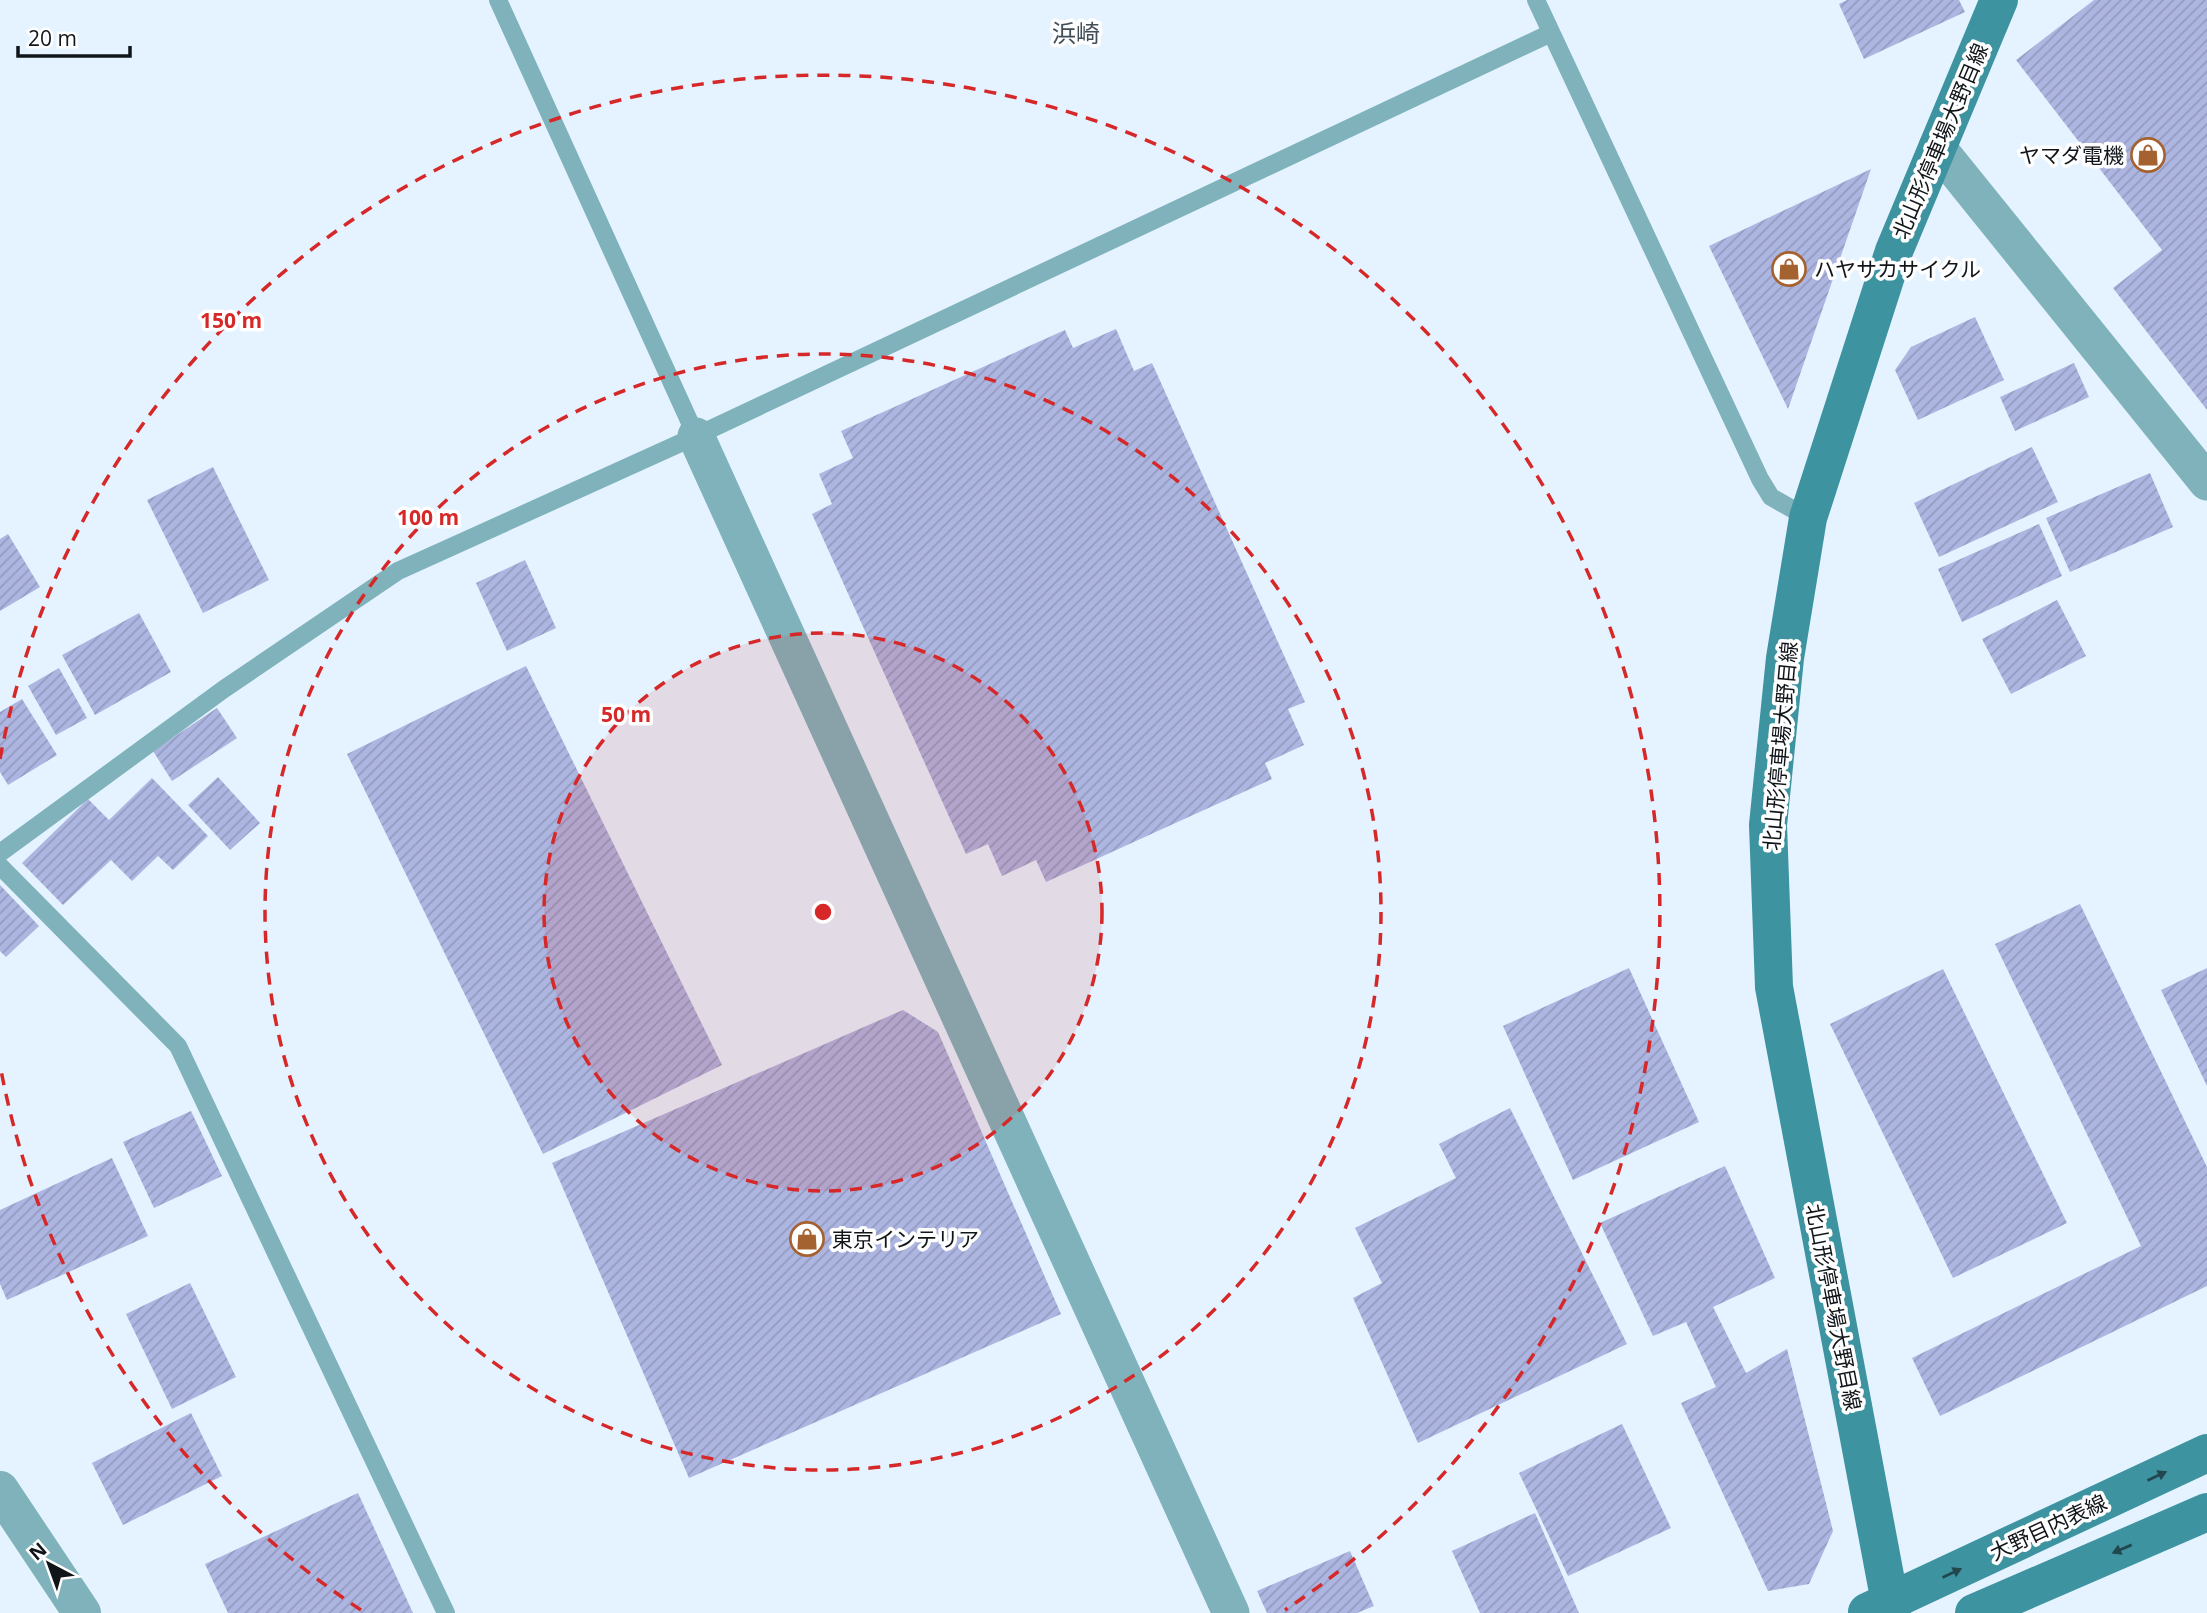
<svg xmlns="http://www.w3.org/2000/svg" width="2207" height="1613" viewBox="0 0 2207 1613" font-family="'Open Sans','Noto Sans JP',sans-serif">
<defs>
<pattern id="building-hatch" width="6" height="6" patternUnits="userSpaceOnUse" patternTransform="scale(1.75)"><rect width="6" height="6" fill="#adb5e1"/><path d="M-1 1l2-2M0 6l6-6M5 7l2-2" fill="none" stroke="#949bc0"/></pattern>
</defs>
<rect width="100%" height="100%" fill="#e4f3ff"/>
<path fill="url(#building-hatch)" d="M1847 0H1959L1965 12 1864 59 1839 4Z
M2094 0H2207V410L2113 288 2162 250 2016 60Z
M1871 169 1788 409 1709 246Z
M1975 317 2004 380 1918 420 1895 370 1911 347Z
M1116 329 1134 371 1152 363 1305 702 1288 709 1304 745 1265 763 1272 779 1046 882 1036 860 1002 876 988 844 966 854 812 514 832 504 819 474 853 458 841 431 1065 330 1073 348Z
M2074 363 2089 397 2015 431 2000 397Z
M2032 447 2058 502 1939 557 1914 503Z
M213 467 269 580 203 613 147 500Z
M2150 473 2173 527 2070 572 2046 518Z
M2039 524 2062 576 1962 622 1938 569Z
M8 534 40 587 0 611V539Z
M525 560 556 628 507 651 476 583Z
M2057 600 2086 656 2011 694 1982 639Z
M139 613 171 672 95 715 62 655Z
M526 666 722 1065 543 1154 347 754Z
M59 668 87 718 56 735 28 686Z
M22 699 57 755 8 785 0 772V712Z
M217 708 237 738 172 781 153 751Z
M218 777 260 823 230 850 188 805Z
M152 778 208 836 173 870 158 856 132 881 111 860 63 905 22 863 88 799 109 820Z
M0 885 39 926 6 957 0 951Z
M2080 904 2207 1167V1286L1940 1416 1912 1358 2141 1246 1995 944Z
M1629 968 1699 1122 1573 1180 1503 1026Z
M2207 968V1086L2161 990Z
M1943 969 2067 1223 1953 1278 1830 1024Z
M903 1010 938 1032 1061 1314 689 1478 552 1163Z
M1510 1108 1627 1344 1418 1443 1353 1298 1382 1283 1355 1228 1456 1178 1439 1144Z
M191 1111 222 1176 154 1208 123 1142Z
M112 1158 148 1236 7 1300 0 1284V1210Z
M1725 1166 1775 1278 1713 1307 1746 1373 1787 1349 1833 1531 1809 1584 1768 1591 1681 1403 1716 1387 1686 1322 1653 1336 1600 1223Z
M190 1283 236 1377 172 1409 126 1314Z
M191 1413 222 1476 123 1525 92 1463Z
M1622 1424 1671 1528 1568 1576 1519 1473Z
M358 1493 413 1613H228L205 1564Z
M1535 1513 1579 1613H1480L1452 1551Z
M1350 1551 1374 1606 1357 1613H1267L1257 1591Z"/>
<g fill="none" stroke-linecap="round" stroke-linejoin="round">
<path stroke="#7fb2ba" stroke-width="18" d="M498 0 696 436
M1536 0 1760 479 1771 497 1808 518
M0 853 224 689 398 571 696 436 1551 33
M0 866 178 1046 446 1613"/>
<path stroke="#7fb2ba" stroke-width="37" d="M1937 147 2207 482
M696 436 1231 1613"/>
<path stroke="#7fb2ba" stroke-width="38" d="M0 1490 82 1613"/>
<path stroke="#3d939f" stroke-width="38" d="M1867 1612 2207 1453
M1892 1613 1774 987 1768 825 1785 658 1808 518 1894 251 1999 0
M1974 1613 2207 1512"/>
</g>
<defs><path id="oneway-solid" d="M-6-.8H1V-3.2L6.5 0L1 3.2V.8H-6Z" transform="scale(1.75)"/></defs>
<g fill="#22474f">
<use href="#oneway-solid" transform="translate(2157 1476) rotate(-25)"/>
<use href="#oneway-solid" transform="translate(2122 1549) rotate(157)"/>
<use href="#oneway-solid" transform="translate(1952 1573) rotate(-25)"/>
</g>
<circle cx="823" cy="912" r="279" fill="#d62828" fill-opacity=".12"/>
<g fill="none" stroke="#d62828" stroke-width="3.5" stroke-dasharray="12 9">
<circle cx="823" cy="912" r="279"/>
<circle cx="823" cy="912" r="558"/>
<path d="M361 1610A837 837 0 0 1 0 1065M0 759A837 837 0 1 1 1285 1610"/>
</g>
<defs>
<g id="shop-ring" transform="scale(1.75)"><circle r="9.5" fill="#fefefe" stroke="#a56231" stroke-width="1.5"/><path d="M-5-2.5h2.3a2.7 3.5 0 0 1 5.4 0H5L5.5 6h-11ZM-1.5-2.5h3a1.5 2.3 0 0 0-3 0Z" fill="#a56231"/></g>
</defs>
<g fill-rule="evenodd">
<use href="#shop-ring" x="2148" y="155"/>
<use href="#shop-ring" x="1789" y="269"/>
<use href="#shop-ring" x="807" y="1239"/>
</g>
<g text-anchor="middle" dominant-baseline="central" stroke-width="7" stroke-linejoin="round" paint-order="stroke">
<g font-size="21" fill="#10151a" stroke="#fefefe">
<text transform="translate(1940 141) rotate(-67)">北山形停車場大野目線</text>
<text transform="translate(1780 746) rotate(-85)">北山形停車場大野目線</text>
<text transform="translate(1834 1307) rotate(79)">北山形停車場大野目線</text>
<text transform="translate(2048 1527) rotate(-25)">大野目内表線</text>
</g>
<g font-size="21" fill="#10151a" stroke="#fefefe" text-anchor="start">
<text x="2124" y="155" text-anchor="end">ヤマダ電機</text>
<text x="1814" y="269">ハヤサカサイクル</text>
<text x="832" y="1239">東京インテリア</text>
</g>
<g font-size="24" fill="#414d57" stroke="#fefefe">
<text x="1076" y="32">浜崎</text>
</g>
</g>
<circle cx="823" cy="912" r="10" fill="#d62828" stroke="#fefefe" stroke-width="3.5"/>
<g font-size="21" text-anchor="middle" font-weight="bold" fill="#d62828" stroke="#fefefe" stroke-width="7" stroke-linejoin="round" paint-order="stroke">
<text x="231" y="328">150 m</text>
<text x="428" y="525">100 m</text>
<text x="626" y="722">50 m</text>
</g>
<g transform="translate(49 1564) rotate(319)" stroke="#fefefe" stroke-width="5" paint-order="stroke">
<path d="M0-5L12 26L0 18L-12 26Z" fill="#10151a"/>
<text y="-10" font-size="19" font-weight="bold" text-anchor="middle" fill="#10151a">N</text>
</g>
<path d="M18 46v10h112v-10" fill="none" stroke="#10151a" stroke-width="3.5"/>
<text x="28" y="46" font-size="21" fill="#10151a" stroke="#fefefe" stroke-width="5" paint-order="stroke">20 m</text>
</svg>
